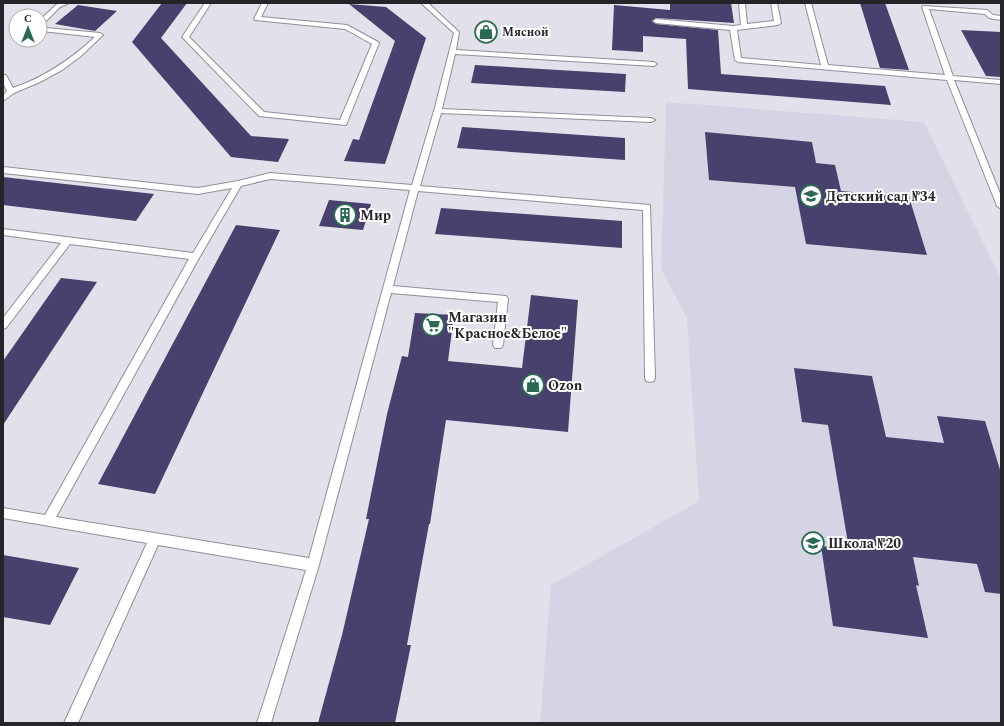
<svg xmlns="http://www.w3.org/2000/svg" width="1004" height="726" viewBox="0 0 1004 726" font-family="Spectral,serif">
<rect width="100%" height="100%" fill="#e2e1eb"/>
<path fill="#d5d4e4" d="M666 102 924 122 1001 279V723H540L551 585 699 501 687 319 661 269Z"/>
<path fill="#48416e" d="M162 3H187L161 38 251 136 289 139 278 162 231 157 132 42Z
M670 3H731L734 23 656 18 652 21 656 24 718 30 721 74 885 86 891 105 688 89 686 39 643 36V52L612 50 614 5 670 10Z
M860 3H885L909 70 880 68Z
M349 4 386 7 426 38 385 164 344 161 353 139 359 140 395 41Z
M78 5 117 11 95 31 55 24Z
M961 30 1001 32V77L986 76Z
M475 65 626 74 625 92 471 83Z
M462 127 625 138V160L457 148Z
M705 132 812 142 816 163 835 165 841 191 909 197 927 255 806 244 795 187 709 180Z
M3 177 154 194 136 221 3 205Z
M329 200 371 204 363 230 319 226Z
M441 208 622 221V248L435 234Z
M236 225 280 230 155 494 98 484Z
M61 278 97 282 3 425V361Z
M531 295 578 300 568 432 446 420 430 524H429L407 645H411L395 723H318L342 635 369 519H366L387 414 402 356 408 357 415 313 454 315 448 361 522 368Z
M794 368 872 376 886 437 944 443 937 416 985 421 1001 473V594L985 592 977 564 913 557 919 586 916 585 928 638 833 626 821 546 849 549 828 425 802 422Z
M3 555 79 568 50 625 3 617Z"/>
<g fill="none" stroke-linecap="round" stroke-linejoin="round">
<g stroke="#8f8f97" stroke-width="2">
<path id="lane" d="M60 3H69L60 7 43 24 46 28 100 33 103 35 81 56 62 70 40 82 14 93 3 101V95L7 91 3 83V75H6L13 88C45 77 70 60 95 37L42 31 40 29V20L56 5Z
M205 3H211L189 37 264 112 340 120 372 44 345 29 255 20 254 19 262 3H268L261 17 347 25 378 42 379 43 346 125 259 116 182 37Z
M421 3H428L459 32 456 50 654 62 657 64 654 66 455 54 442 109 651 118 655 120 651 122 441 113 420 186 650 205 655 378 654 381 650 382 646 381 645 378 643 210 418 191 393 286 506 296 508 299 503 345 501 348H495L493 345 498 302 391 293 319 565 271 723H257L306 570 158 545 78 723H64L147 543 3 518V508L45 515 189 259 70 244 6 328 3 329V318L61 243 3 235V229L193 253 232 188 198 194 3 173V167L198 188 238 181 270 173 412 185 434 111 454 33ZM270 179 410 190 309 558 56 517 199 258 241 186Z
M739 3H745L747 24 774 21 771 3H777L781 23 778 25 737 30 741 58 821 65 805 3H811L828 65 945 75 922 7 923 6 987 10 993 15 1001 16V20L989 18 985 14 929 9 953 76 1001 80V84L954 80 1001 196V209L997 206 947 80 738 62 735 60 730 30 656 23 653 21 656 19 733 26 741 25Z"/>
</g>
<use href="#lane" fill="#fff" fill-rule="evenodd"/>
</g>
<defs>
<g id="shop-ring" transform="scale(1.15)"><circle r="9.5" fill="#fff" stroke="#2c6954" stroke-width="1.5"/><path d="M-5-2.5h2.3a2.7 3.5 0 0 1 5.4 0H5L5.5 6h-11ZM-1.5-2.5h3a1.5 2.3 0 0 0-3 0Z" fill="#2c6954"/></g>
<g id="school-ring" transform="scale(1.15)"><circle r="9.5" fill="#fff" stroke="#2c6954" stroke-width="1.5"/><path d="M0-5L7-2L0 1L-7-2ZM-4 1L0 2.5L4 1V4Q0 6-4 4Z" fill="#2c6954"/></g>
<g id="building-ring" transform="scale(1.15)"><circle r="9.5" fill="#fff" stroke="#2c6954" stroke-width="1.5"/><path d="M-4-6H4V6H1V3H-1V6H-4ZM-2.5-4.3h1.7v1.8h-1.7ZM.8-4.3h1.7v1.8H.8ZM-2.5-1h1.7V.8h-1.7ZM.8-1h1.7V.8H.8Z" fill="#2c6954"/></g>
<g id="supermarket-ring" transform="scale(1.15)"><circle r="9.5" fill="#fff" stroke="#2c6954" stroke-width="1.5"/><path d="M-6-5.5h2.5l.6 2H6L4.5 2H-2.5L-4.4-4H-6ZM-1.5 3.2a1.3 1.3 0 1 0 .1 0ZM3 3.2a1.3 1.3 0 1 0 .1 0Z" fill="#2c6954"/></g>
</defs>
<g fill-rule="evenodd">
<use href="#shop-ring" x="486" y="32"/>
<use href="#school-ring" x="811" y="196"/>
<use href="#building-ring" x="345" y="215"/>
<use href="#supermarket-ring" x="433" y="325"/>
<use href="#shop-ring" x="533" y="385"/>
<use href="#school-ring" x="813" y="543"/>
</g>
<g text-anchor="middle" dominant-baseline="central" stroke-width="4" stroke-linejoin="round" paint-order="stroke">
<g font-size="12" font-weight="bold" fill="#252529" stroke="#fff" text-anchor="start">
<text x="502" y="32">Мясной</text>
</g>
<g font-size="14" font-weight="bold" fill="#252529" stroke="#fff" text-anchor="start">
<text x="826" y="196">Детский сад №34</text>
<text x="360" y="215">Мир</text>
<text x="448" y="317">Магазин<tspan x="448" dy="16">"Красное&amp;Белое"</tspan></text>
<text x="548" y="385">Ozon</text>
<text x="828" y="543">Школа №20</text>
</g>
</g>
<rect width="1004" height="726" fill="none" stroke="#252529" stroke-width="8"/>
<g transform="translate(28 28)"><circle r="19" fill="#ffffff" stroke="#a8a8a9"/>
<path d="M0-3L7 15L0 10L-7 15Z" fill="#2c6954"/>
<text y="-6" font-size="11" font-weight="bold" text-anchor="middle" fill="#252529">С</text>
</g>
</svg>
